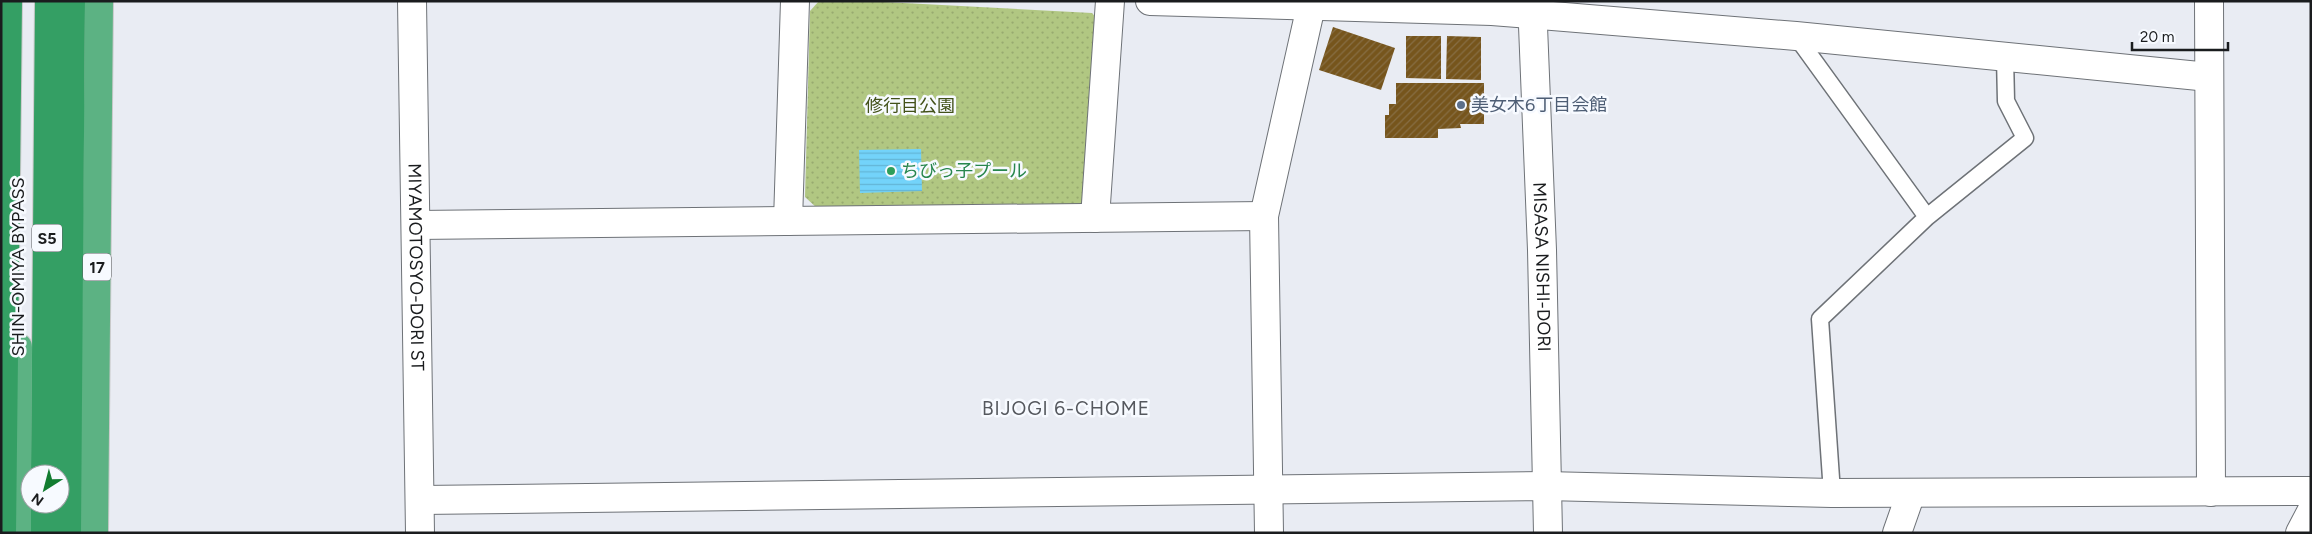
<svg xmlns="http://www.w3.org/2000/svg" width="2312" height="534" viewBox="0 0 2312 534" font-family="Figtree,'Noto Sans JP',sans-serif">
<defs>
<pattern id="park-dots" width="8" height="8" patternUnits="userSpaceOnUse" patternTransform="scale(1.25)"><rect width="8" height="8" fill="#b1c782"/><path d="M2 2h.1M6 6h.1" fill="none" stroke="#98aa70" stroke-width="1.8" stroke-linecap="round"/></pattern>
<pattern id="water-rules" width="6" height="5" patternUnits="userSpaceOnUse" patternTransform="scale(1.25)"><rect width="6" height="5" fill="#73d3fa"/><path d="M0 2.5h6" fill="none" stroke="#63b5d6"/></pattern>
<pattern id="building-hatch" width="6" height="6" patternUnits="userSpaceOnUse" patternTransform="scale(1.25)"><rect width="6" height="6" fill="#76551c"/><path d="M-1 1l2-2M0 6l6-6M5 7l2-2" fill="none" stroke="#876e44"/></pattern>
</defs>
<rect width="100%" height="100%" fill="#e9ecf3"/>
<path fill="url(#park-dots)" d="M819 1H866L1092 13 1099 21 1086 195 1079 206 818 209 805 197 810 11Z"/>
<path fill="url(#water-rules)" d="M921 149 922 191 860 193 859 150Z"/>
<path fill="url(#building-hatch)" d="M1333 27 1395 48 1381 90 1319 70Z
M1406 36H1441V79L1406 78Z
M1447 36 1481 37V80L1446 79Z
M1396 83H1484V124H1460L1461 128 1438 129V138H1385V115H1389V104H1396Z"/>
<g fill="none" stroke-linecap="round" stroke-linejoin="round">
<g stroke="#6e7277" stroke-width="19">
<path id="service" d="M1796 36 1927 217 1820 319 1832 493
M1927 217 2025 138 2006 101 2005 57"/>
</g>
<g stroke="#6e7277" stroke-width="30">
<g id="minor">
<path id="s1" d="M412 1 420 533"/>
<path d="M1150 1 1492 11 1796 36 2209 77"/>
<path d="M2209 1 2211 492"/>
<path d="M1095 218 1110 1"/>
<path d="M788 221 795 1"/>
<path d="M416 225 1264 216"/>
<path d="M420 500 1546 486 1832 493 2311 491"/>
<path d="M1269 533 1264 216 1311 6"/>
<path d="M1897 533 1911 493"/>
<path d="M2300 533 2311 512"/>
</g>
</g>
<g stroke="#6e7277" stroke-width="30">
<g id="tertiary">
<path id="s2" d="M1532 1 1542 250 1548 533"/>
</g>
</g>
<g stroke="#c8c9c9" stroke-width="30">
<path id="trunk" d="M17 533 18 347
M94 533 99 1"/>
</g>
<g stroke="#c8c9c9" stroke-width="30">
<path id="motorway" d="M45 474 49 1
M2 533 8 1
M45 533V504
M67 533 71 1"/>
</g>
<use href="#service" stroke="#fff" stroke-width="16"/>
<use href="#minor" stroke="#fff" stroke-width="28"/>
<use href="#tertiary" stroke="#fff" stroke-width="28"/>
<use href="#trunk" stroke="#5cb283" stroke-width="28"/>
<use href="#motorway" stroke="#349f64" stroke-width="28"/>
</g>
<circle fill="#5c6f8a" stroke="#f7faff" stroke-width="2" cx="1461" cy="105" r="5"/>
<circle fill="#2e9e5b" stroke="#f7faff" stroke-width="2" cx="891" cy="171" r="5"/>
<g text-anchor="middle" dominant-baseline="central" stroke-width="5" stroke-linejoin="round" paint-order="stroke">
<g fill="#f7faff" stroke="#5c5f62" stroke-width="1">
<rect x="32" y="224.5" width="30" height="27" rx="4"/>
<rect x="83" y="253.5" width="28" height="27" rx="4"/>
</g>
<g font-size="16" font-weight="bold" fill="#1a1c1e">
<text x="47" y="238">S5</text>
<text x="97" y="267">17</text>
</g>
<g font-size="18" fill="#4e5e75" stroke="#f7faff" text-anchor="start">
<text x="1471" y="105">美女木6丁目会館</text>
</g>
<g font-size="18" fill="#425119" stroke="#f7faff">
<text x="910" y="106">修行目公園</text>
</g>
<g font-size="18" fill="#27864d" stroke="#f7faff" text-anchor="start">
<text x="901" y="171">ちびっ子プール</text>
</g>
<g font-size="18" fill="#1a1c1e" stroke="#f7faff">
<text transform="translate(18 267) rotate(-90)">SHIN-OMIYA BYPASS</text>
<text stroke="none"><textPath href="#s1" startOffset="266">MIYAMOTOSYO-DORI ST</textPath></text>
<text stroke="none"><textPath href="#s2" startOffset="266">MISASA NISHI-DORI</textPath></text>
</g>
<g font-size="19" letter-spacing="1" fill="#55585e" stroke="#f7faff">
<text x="1066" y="408">BIJOGI 6-CHOME</text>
</g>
</g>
<rect width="2312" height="534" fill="none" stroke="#1a1c1e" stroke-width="5"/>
<g transform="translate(45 489) rotate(216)"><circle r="24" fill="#f7faff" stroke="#9fa1a5"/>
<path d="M0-4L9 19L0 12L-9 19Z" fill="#127c31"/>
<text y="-8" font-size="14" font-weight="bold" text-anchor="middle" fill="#1a1c1e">N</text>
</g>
<path d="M2132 42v8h96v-8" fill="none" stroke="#1a1c1e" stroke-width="2.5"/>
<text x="2140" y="42" font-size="15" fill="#1a1c1e" stroke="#f7faff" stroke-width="4" paint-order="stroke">20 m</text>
</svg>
